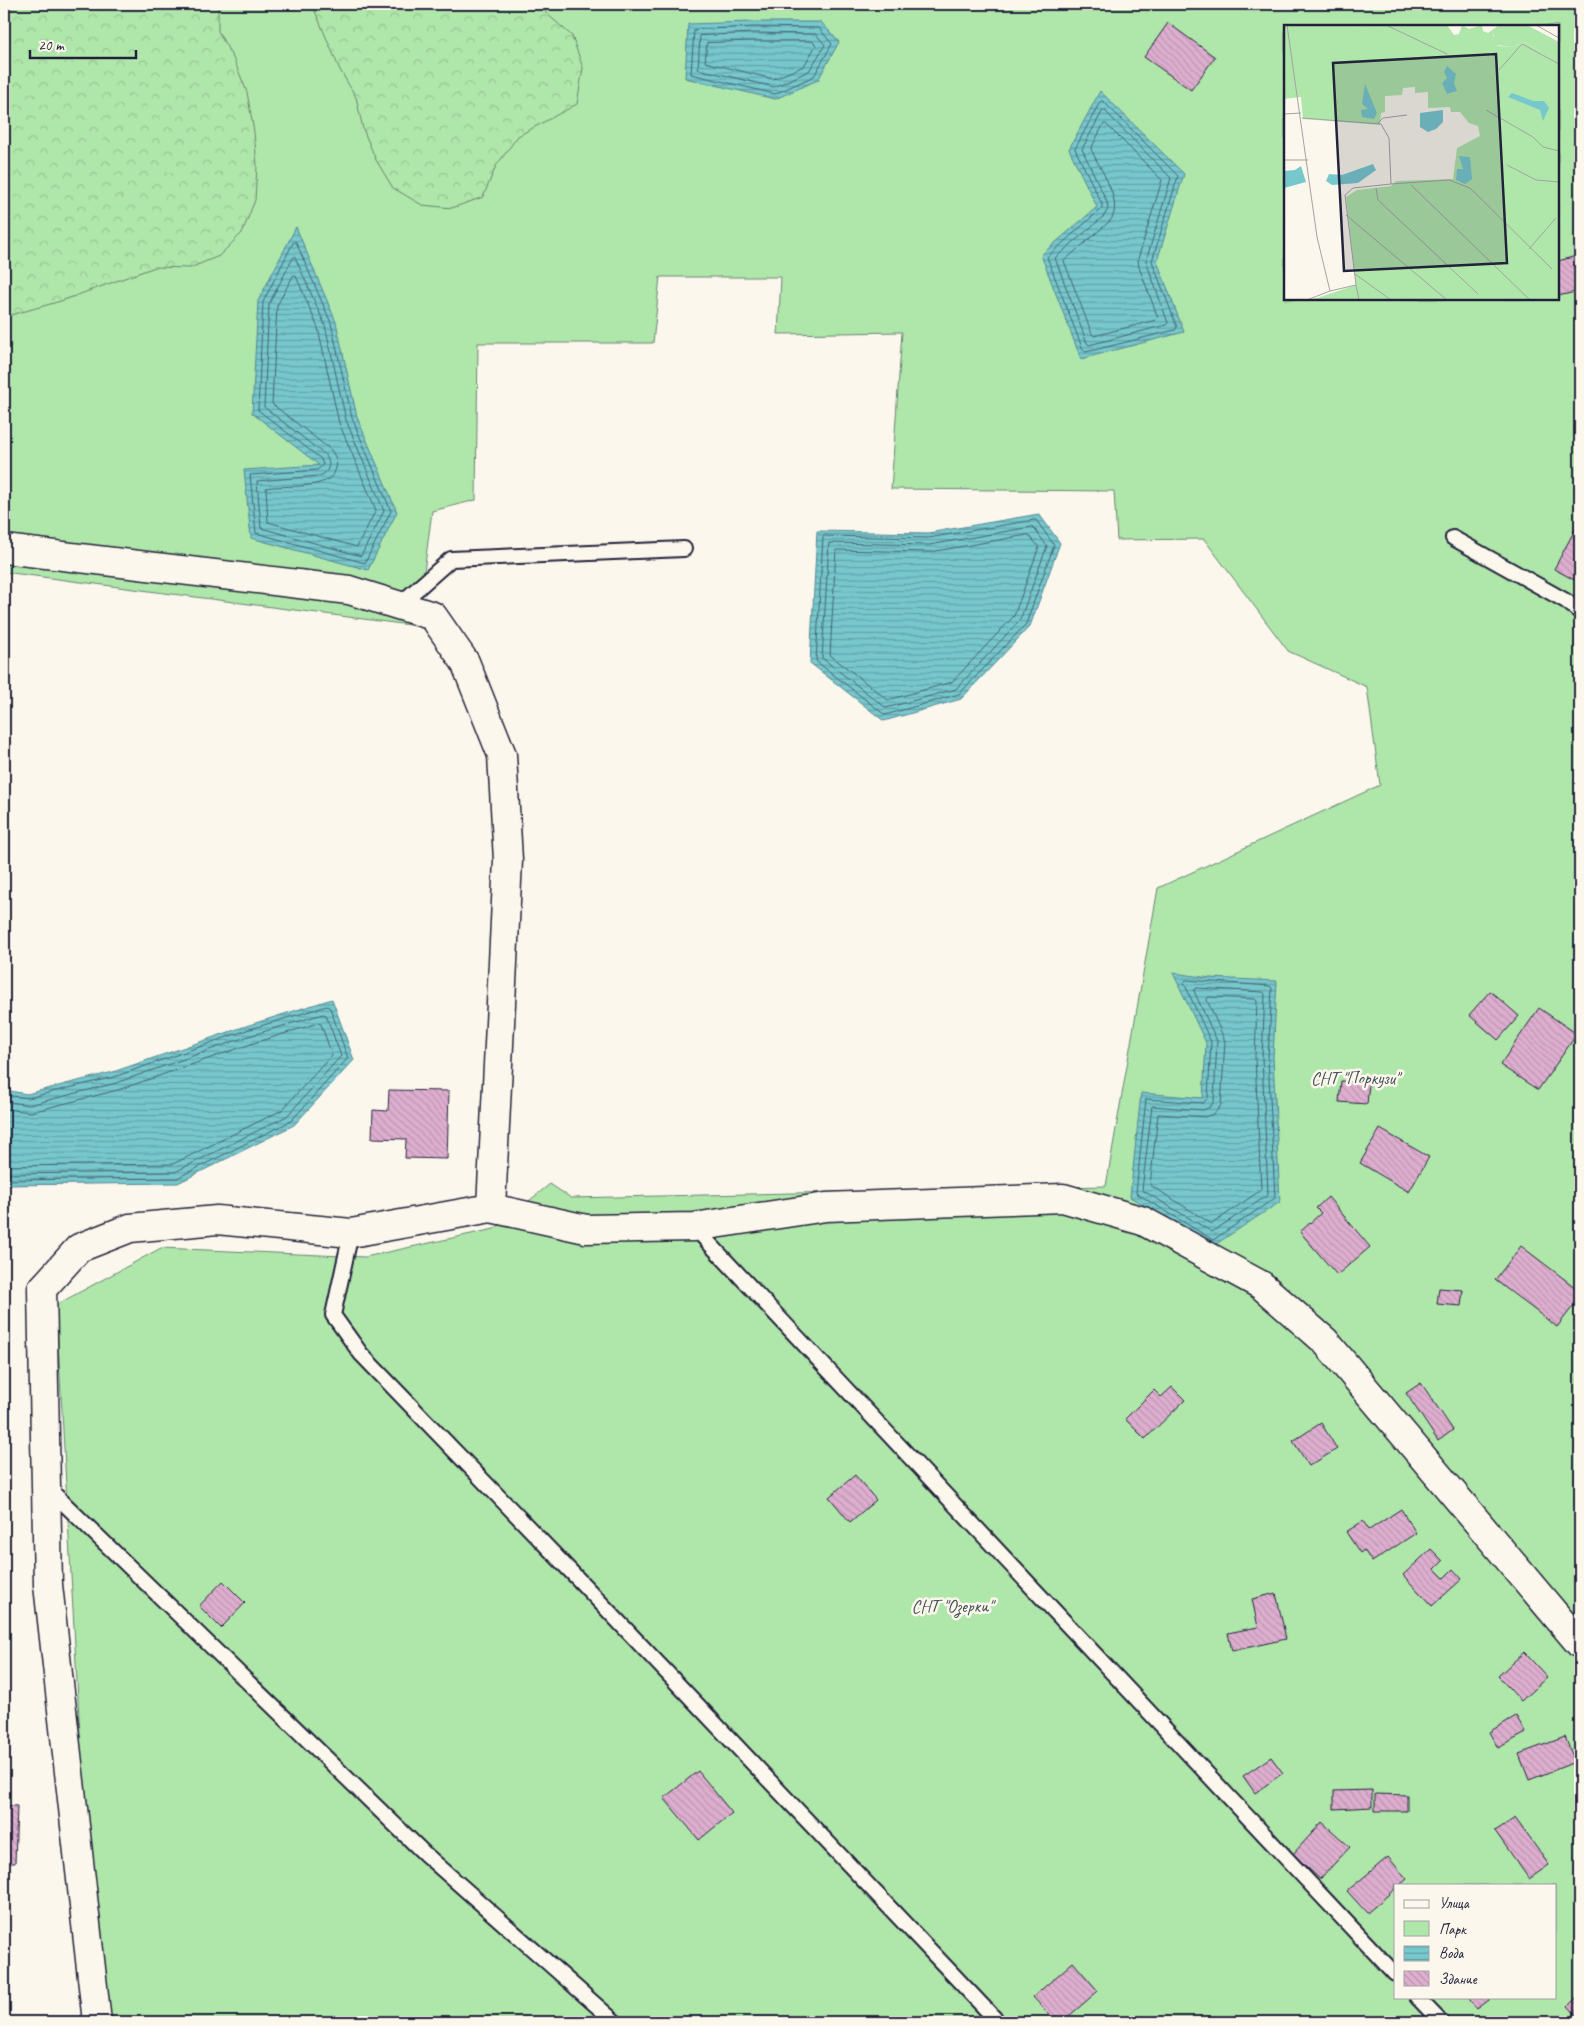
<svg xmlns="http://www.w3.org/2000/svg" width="1584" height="2026" viewBox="0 0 1584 2026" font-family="Caveat,sans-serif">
<defs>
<pattern id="forest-crowns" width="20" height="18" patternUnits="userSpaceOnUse" patternTransform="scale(1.25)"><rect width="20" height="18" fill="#afe6aa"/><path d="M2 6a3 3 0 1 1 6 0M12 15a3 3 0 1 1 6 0" fill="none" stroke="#96c593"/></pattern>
<pattern id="water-rules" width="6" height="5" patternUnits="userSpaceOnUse" patternTransform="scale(1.25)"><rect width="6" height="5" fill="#77c8cd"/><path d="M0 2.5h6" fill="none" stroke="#61a2a8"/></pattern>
<pattern id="building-back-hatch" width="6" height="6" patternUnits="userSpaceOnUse" patternTransform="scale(1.25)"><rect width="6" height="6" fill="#deaecf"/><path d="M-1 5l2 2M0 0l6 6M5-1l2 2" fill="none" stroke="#be95b3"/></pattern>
</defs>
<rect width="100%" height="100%" fill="#fbf7ec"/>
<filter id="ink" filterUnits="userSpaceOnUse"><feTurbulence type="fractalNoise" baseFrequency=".02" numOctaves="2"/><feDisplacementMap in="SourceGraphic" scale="10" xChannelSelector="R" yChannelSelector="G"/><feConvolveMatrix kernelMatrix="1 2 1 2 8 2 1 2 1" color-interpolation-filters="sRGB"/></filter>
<g filter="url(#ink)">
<path fill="#afe6aa" stroke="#688472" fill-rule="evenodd" d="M4 4H1580V2022H96L56 1305 161 1248 365 1257 494 1229 550 1184 571 1198 1106 1186 1158 888 1380 785 1367 687 1288 651 1204 539 1117 540 1114 491 891 489 902 332 778 334 781 277H660L653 343H478L476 500 432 511 417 626 4 572ZM1285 26H1558V299H1285ZM1395 1885H1555V1997H1395Z"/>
<path fill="url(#forest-crowns)" stroke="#688472" d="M4 4H218V31L234 60 247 92 254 132 257 166 255 200 242 233 219 256 190 268 155 267 61 301 4 317Z
M312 4H542L546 13 572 36 583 68 577 104 518 136 496 166 483 197 452 208 422 205 393 188 376 160 363 129 356 97 340 70Z"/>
<path fill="url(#water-rules)" stroke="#558693" d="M753 22H821L839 42 818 80 775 99 685 78 688 24Z
M1100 91 1184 174 1157 261 1184 332 1081 359 1041 255 1097 207 1069 149Z
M296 227 336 322 357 417 397 512 368 570 251 538 244 470 319 465 252 413 258 301Z
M1039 514 1060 543 1030 626 961 699 884 721 810 663 817 531 928 533Z
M1173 973 1210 978 1277 981 1273 1057 1280 1202 1213 1246 1130 1197 1141 1093 1203 1098 1206 1043Z
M332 999 354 1060 294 1125 178 1183 4 1185V1090L27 1094 113 1072 246 1026Z"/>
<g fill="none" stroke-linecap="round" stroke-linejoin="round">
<path stroke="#446475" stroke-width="1" d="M754 27 819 28 832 44 814 76 775 94 691 74 694 30Z
M754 33 816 34 825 45 809 71 774 87 698 69 700 36Z
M754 41H812L816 45 804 66 773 79 705 62 707 43Z
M1103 101 1178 176 1152 261 1177 327 1175 330 1086 352 1083 350 1047 257 1102 208V204L1075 149 1100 102Z
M1105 111 1171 178 1146 261 1168 323 1166 325 1089 345 1087 343 1055 258 1104 216 1108 209 1107 202 1082 149 1102 112Z
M1106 124 1162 180 1138 259 1139 267 1158 318 1156 320 1094 336 1092 334 1064 261 1110 221C1125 203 1099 168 1091 149L1103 125Z
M296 242 331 323 352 418 391 511 365 563 256 533 250 475 317 470 323 465 321 459 258 410 263 302 293 243Z
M295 257 325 325 346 420 384 511 361 556 261 528 257 481 319 476C329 473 332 463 325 455L264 407 269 304 293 258Z
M294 275 296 276 318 328 339 423 376 510 357 547 268 522 266 488C284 484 331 492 336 468 338 461 335 456 331 450L272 404 277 306Z
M1036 520 1054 545 1026 624 959 694 885 715 816 661 823 536 928 538Z
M1033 527 1047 546 1020 620 956 689 886 708 822 658 829 543 929 545Z
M1029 535 1039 547 1014 616 952 682 888 700 830 655 836 550 930 552Z
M1186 980 1270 986 1272 988 1268 1057 1275 1198 1213 1240 1136 1193 1146 1099 1203 1103 1208 1098 1211 1042 1184 983Z
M1197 988 1263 992 1265 994 1262 1057 1268 1195 1212 1232 1142 1190 1152 1106 1203 1110 1210 1107 1214 1101 1217 1041 1194 991Z
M1209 997 1255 999 1257 1001 1255 1057 1261 1190 1212 1224 1150 1185 1158 1114 1205 1117 1215 1113 1221 1105 1225 1041 1207 1000Z
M4 1095 28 1098 114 1077 247 1030 327 1006 330 1008 348 1058 291 1121 177 1178 4 1180
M4 1101 29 1105 116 1083 249 1036 323 1014 326 1015 341 1056 287 1116 175 1172 4 1174
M4 1109 31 1112 118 1090 251 1044 318 1023 321 1024 332 1055 282 1110 173 1164 4 1166"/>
</g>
<path fill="url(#building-back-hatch)" stroke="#22223b" d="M1168 23 1215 57 1191 90 1144 57Z
M1580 255V291L1558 296V261Z
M1579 522 1580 523V583L1554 569Z
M1490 991 1519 1016 1498 1040 1469 1015Z
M1539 1008 1577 1034 1538 1090 1500 1065Z
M1341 1081 1369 1083 1367 1104 1339 1102Z
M389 1090 449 1091 447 1159 405 1158 406 1139 372 1138 373 1110 388 1111Z
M1380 1129 1429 1157 1409 1192 1360 1163Z
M1328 1197 1370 1247 1337 1275 1300 1232 1321 1213 1316 1208Z
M1521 1246 1580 1291V1297L1557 1327 1495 1280Z
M1439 1288 1463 1290 1461 1306 1437 1304Z
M1421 1383 1453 1430 1438 1441 1406 1393Z
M1172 1387 1185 1400 1145 1439 1125 1419 1154 1390 1161 1397Z
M1321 1423 1337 1449 1309 1466 1293 1441Z
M855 1475 876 1500 850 1522 829 1497Z
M1401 1509 1416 1533 1372 1562 1364 1550 1360 1553 1346 1532 1363 1521 1369 1530Z
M1431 1549 1443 1561 1435 1569 1444 1578 1453 1569 1462 1579 1432 1606 1403 1575Z
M223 1581 245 1603 221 1628 199 1606Z
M1276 1593 1286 1639 1232 1651 1228 1633 1258 1627 1252 1599Z
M1524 1652 1547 1677 1521 1701 1498 1676Z
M1516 1716 1526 1733 1498 1748 1489 1732Z
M1565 1737 1575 1762 1529 1780 1519 1754Z
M1271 1757 1283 1773 1255 1793 1243 1776Z
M698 1771 732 1813 699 1840 664 1798Z
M1372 1790V1807L1334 1809V1791Z
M1375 1794 1407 1795V1811H1375Z
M4 1805 17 1806 15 1863H4Z
M1515 1818 1549 1865 1529 1879 1495 1831Z
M1322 1822 1350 1847 1320 1879 1293 1854Z
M1388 1857 1407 1879 1400 1885H1395V1889L1367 1913 1347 1891Z
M1073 1962 1098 1991 1062 2022H1056L1033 1997Z
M1580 1994V2019L1568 2006Z
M1468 1997H1492L1476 2009Z"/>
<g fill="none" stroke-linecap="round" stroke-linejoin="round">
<g stroke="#22223b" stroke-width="18">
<path id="lane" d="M1453 538 1566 601 1580 612
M399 605 451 559 684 549
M694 1227 1395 1974
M351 1233 333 1315 361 1354 580 1581 998 2022
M47 1487 425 1854 615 2022
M1417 1997 1441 2022"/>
</g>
<g stroke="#22223b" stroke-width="31">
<path id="street" d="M4 549 349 590 433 616 465 662 502 755 508 860 491 1208
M97 2022 48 1585 42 1289 79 1248 130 1228 217 1220 351 1233 491 1208 586 1229 694 1227 826 1207 1063 1198 1143 1221 1261 1285 1325 1341 1580 1644"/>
</g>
<use href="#lane" stroke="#fbf7ec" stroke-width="14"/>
<use href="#street" stroke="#fbf7ec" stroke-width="28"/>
</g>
</g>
<g text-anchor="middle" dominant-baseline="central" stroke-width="5" stroke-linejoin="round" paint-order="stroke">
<g font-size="18" fill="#455357" stroke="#fbf7ec">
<text x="1355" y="1078">СНТ "Поркузи"</text>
<text x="952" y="1606">СНТ "Озерки"</text>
</g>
</g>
<g transform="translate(1284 25)">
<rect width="275" height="275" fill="#fbf7ec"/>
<path d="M0 0H163L170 10 175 9 178 0 185 4 198 0 199 6 204 8 215 0H220L209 10 214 21 228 22 242 17 260 30H270L275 39V275H27L72 260 62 172 73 165 107 161 112 156 169 154 173 123 196 111 194 101 185 98 176 87H167L166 82 144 83V67L131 68V62L119 63 118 70 101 71V87L97 88 96 100 19 94 17 72 0 74Z" fill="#afe6aa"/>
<path d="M7 0H82L73 9 76 20H79L87 11 100 6 95 18 109 45 100 55 94 57 80 34 74 33 77 57 73 63 48 71 19 69 15 64ZM28 14 37 19 36 29 47 27 52 30 50 52 46 57 35 55 40 44 28 34 23 22ZM220 0H243L275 17V39L269 30H260L242 17 228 22 212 20 209 7Z" fill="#afe6aa" fill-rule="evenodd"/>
<path d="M163 41 172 49 170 58 173 66 163 69 158 58 163 53 160 47ZM81 59 93 88 90 94 78 92 77 85 84 84 78 79ZM228 68 249 76H260L265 83 259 96 256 85 224 72ZM159 85V97L152 104 144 107 136 102V88ZM175 131 186 132 188 154 181 159 172 155 173 144H179ZM89 139 92 145 74 158 48 160 42 156 45 149 58 150ZM17 141 22 157 0 163V146L11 145Z" fill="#77c8cd"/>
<path fill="none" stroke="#a4a2a5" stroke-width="1" d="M3 0 33 212 46 266 72 260 75 275M102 0 163 29M252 0 275 13M215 45 238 19 275 39M202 85 249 112 259 122 275 126M0 89 17 88M18 93 97 99 105 113 107 159M94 98 99 93 123 90M0 135H24M223 140 252 155 275 157M127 160 246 275M92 163 94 175 194 269M62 190 163 275M245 224 272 193M71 249 107 275M72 260 61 170 69 163 107 159 165 155 186 163 268 244M23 275 46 266"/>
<path fill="#22223b" fill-opacity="0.15" stroke="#22223b" stroke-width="2.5" d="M212 29 223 238 60 246 49 38Z"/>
<rect width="275" height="275" fill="none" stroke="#22223b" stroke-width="2.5"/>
</g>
<rect width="1584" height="2026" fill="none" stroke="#fbf7ec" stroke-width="20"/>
<rect x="10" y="10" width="1564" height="2006" fill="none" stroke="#22223b" stroke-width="2" filter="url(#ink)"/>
<rect x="1394" y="1884" width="162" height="115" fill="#fbf7ec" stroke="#a4a2a5"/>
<rect x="1404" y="1900" width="25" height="8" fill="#fbf7ec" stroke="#a4a2a5"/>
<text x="1439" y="1908" font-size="15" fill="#22223b">Улица</text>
<rect x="1404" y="1921" width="25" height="15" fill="#afe6aa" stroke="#a4a2a5"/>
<text x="1439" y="1934" font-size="15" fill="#22223b">Парк</text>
<rect x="1404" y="1946" width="25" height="15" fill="url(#water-rules)" stroke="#a4a2a5"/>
<text x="1439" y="1958" font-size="15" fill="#22223b">Вода</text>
<rect x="1404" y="1971" width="25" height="15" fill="url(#building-back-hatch)" stroke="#a4a2a5"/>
<text x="1439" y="1984" font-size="15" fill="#22223b">Здание</text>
<path d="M30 50v8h106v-8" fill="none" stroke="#22223b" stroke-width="2.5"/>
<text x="38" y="50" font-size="15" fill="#22223b" stroke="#fbf7ec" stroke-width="4" paint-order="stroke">20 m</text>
</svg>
